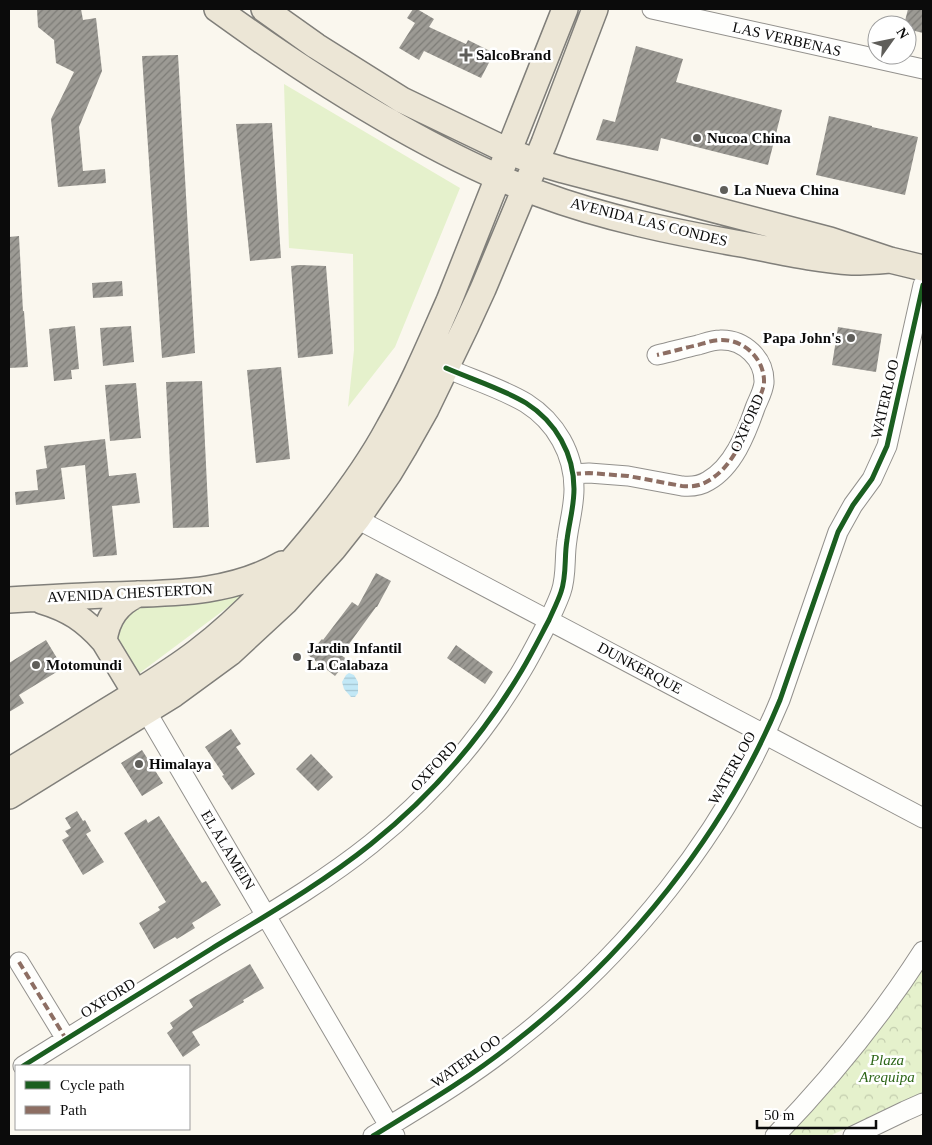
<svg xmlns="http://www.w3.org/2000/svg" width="932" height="1145" viewBox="0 0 932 1145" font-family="'Times New Roman',serif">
<defs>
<pattern id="park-crowns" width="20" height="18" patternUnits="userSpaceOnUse" patternTransform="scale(1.25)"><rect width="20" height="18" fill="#e5f1cc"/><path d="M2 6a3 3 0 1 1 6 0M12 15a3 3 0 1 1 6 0" fill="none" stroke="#c3cdae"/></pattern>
<pattern id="water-rules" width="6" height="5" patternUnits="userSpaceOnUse" patternTransform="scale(1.25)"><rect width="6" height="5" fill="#c2e8f6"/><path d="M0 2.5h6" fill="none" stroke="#a5c6d2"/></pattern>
<pattern id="building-hatch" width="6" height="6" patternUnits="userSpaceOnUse" patternTransform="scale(1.25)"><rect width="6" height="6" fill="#9c9a94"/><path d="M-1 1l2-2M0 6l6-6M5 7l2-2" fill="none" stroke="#7d7c77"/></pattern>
</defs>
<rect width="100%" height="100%" fill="#faf7ee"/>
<path fill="#e5f1cc" d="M284 84 460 188 395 347 348 407 354 350 353 254 289 248Z
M244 595 137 675 116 647 121 628 130 613 158 597H229Z"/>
<path fill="url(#park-crowns)" d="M923 958V1093L888 1108 830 1136H785Z"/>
<path fill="url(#water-rules)" d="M349 673 354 675 358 682V693L355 697H351L344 689 342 682 346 675Z"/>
<path fill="url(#building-hatch)" d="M37 9H81L83 20 96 18 102 71 79 127 83 171 105 169 106 183 58 187 51 119 74 72 56 63 54 40 38 27Z
M413 9H417L434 19 429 27 466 44 468 40 494 53 481 78 424 51 419 60 399 48 415 23 407 18Z
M908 9H923V33L907 29V25H904Z
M636 46 683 59 676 82 782 110 768 165 661 138 658 151 596 140 603 119 615 122Z
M178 55 195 353 162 358 142 56Z
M829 116 872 126V127L918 137 905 195 816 175Z
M272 123 281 258 250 261 236 124Z
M19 236 23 311H24L28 367 9 368V237Z
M300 265 326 266 333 354 298 358 291 266Z
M122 281 123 296 93 298 92 283Z
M75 326 79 369 71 370 72 379 54 381 49 329Z
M131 326 134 362 103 366 100 328Z
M838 327 882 334 876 372 832 365Z
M281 367 290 459 256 463 247 370Z
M202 381 209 527 173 528 166 382Z
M136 383 141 438 110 441 105 385Z
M105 439 109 476 136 473 140 503 112 506 117 555 93 557 85 465 61 468 65 499 16 505 15 492 38 490 36 470 47 468 44 446Z
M376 573 391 581 377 607H376L341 655 348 660 335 676 308 655 322 639 323 640 352 602 358 606Z
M46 640 63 668 19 695 24 703 9 712V663Z
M456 645 493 672 485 684 447 658Z
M231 729 241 744 236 747 255 774 232 790 222 776 224 775 205 747Z
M142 750 163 783 142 796 121 763Z
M311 754 333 777 318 791 296 769Z
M77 811 83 821 85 820 91 831 86 834 104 862 83 875 62 840 69 836 65 831 71 828 65 818Z
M159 816 202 883 206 881 221 905 192 923 195 928 177 939 175 937 154 949 139 923 160 910 158 907 166 902 124 833 146 819 148 823Z
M250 964 264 988 243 1000 244 1002 192 1032 200 1045 183 1057 167 1033 173 1028 170 1023 193 1007 189 1000Z"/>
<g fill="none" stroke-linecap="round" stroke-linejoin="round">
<g stroke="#93918d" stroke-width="21">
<path id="minor" d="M652 9 923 69
M573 474 589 473 628 476 682 486C692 487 700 486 708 481 733 467 746 434 755 408 758 400 763 392 764 383 765 359 744 339 720 340 713 340 705 343 698 345 684 348 671 352 657 355
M357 519 923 818
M146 711 395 1136
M19 962 66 1039
M23 1066C85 1027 148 988 211 949 265 916 321 884 371 844 431 796 483 736 522 670 532 653 540 637 549 620 553 611 558 601 561 592 567 575 564 557 567 540 569 523 574 507 574 489 574 454 556 422 526 403 503 389 471 379 446 368
M373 1136C420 1107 468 1079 512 1044 626 956 725 834 780 700L838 532 853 505 872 479 887 446 923 285
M775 1136C830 1079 880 1018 923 951
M853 1136 905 1111 923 1103"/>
</g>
<g stroke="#807f7a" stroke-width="28">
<path id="major" d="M217 9C275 51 335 91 397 126 443 152 490 176 540 194 605 218 673 232 741 244 778 251 815 260 852 262 865 262 878 261 890 260
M264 9 316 46 402 100 508 151 536 162 563 170 830 240 890 260 923 268
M9 600C42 598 75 596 108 595 168 593 229 595 282 564
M42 601C69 609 85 620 104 641L144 707
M104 641C107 618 118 603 138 594
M9 771C44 750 79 728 115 706 142 689 171 672 197 652 239 620 275 582 309 541 339 505 367 468 389 427 412 387 430 344 449 301L565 9
M9 796 174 694 230 653 285 602 334 548 357 519 389 473 404 448 426 409 466 326 483 289 544 143 595 9"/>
</g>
<use href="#minor" stroke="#fefefc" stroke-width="19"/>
<use href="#major" stroke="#ece6d6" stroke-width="25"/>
<path stroke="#8d6e63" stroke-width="4" stroke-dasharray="8 4" stroke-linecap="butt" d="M573 474 589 473 628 476 682 486C692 487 700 486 708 481 733 467 746 434 755 408 758 400 763 392 764 383 765 359 744 339 720 340 713 340 705 343 698 345 684 348 671 352 657 355
M19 962 66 1039"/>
<g stroke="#fff" stroke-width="8">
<path id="cycleway" d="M23 1066C85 1027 148 988 211 949 265 916 321 884 371 844 431 796 483 736 522 670 532 653 540 637 549 620 553 611 558 601 561 592 567 575 564 557 567 540 569 523 574 507 574 489 574 454 556 422 526 403 503 389 471 379 446 368
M373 1136C420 1107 468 1079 512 1044 626 956 725 834 780 700L838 532 853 505 872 479 887 446 923 285"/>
</g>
<use href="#cycleway" stroke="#1b5e20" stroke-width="5"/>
</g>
<g fill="#5f5e5a" stroke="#fff" stroke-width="2">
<path d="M463.5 47.5h5v5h5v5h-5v5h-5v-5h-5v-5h5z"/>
<circle cx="697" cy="138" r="5"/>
<circle cx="724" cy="190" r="5"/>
<circle cx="851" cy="338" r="5"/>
<circle cx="297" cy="657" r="5"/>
<circle cx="36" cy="665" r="5"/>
<circle cx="139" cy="764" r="5"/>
</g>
<g text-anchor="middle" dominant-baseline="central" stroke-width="5" stroke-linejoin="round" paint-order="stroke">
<g font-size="15" fill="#0b0b0b" stroke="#fff">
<text transform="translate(787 39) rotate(13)">LAS VERBENAS</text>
<text transform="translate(649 222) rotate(14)">AVENIDA LAS CONDES</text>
<text transform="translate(885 399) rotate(-77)">WATERLOO</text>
<text transform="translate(747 423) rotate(-66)">OXFORD</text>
<text transform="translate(130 593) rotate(-3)">AVENIDA CHESTERTON</text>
<text transform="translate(640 668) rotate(28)">DUNKERQUE</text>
<text transform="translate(434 766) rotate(-48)">OXFORD</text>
<text transform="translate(732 768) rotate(-61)">WATERLOO</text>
<text transform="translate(228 850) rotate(59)">EL ALAMEIN</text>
<text transform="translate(108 998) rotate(-32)">OXFORD</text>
<text transform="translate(466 1061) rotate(-35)">WATERLOO</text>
</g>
<g font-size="15" font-weight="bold" fill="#0b0b0b" stroke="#fff" text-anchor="start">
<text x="476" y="55">SalcoBrand</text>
<text x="707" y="138">Nucoa China</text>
<text x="734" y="190">La Nueva China</text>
<text x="841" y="338" text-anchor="end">Papa John's</text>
<text x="307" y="648">Jardin Infantil<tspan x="307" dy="17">La Calabaza</tspan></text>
<text x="46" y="665">Motomundi</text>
<text x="149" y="764">Himalaya</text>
</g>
<g font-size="15" font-style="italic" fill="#2d6618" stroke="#fff">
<text x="887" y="1060">Plaza<tspan x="887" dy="17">Arequipa</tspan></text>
</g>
</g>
<rect width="932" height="1145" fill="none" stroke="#0b0b0b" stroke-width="20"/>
<rect x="15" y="1065" width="175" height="65" fill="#ffffff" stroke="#9d9d9d"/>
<rect x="25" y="1081" width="25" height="8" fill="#1b5e20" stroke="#9d9d9d"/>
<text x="60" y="1090" font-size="15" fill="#0b0b0b">Cycle path</text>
<rect x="25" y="1106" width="25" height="8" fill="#8d6e63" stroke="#9d9d9d"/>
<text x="60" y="1115" font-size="15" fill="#0b0b0b">Path</text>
<g transform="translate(892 40) rotate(57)"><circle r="24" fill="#ffffff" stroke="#9d9d9d"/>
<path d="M0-4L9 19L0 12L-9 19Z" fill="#5f5e5a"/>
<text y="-8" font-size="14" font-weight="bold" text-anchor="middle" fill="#0b0b0b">N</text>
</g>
<path d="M757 1120v8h119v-8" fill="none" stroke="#0b0b0b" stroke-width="2.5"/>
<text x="764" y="1120" font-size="15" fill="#0b0b0b" stroke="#ffffff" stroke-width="4" paint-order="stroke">50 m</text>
</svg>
